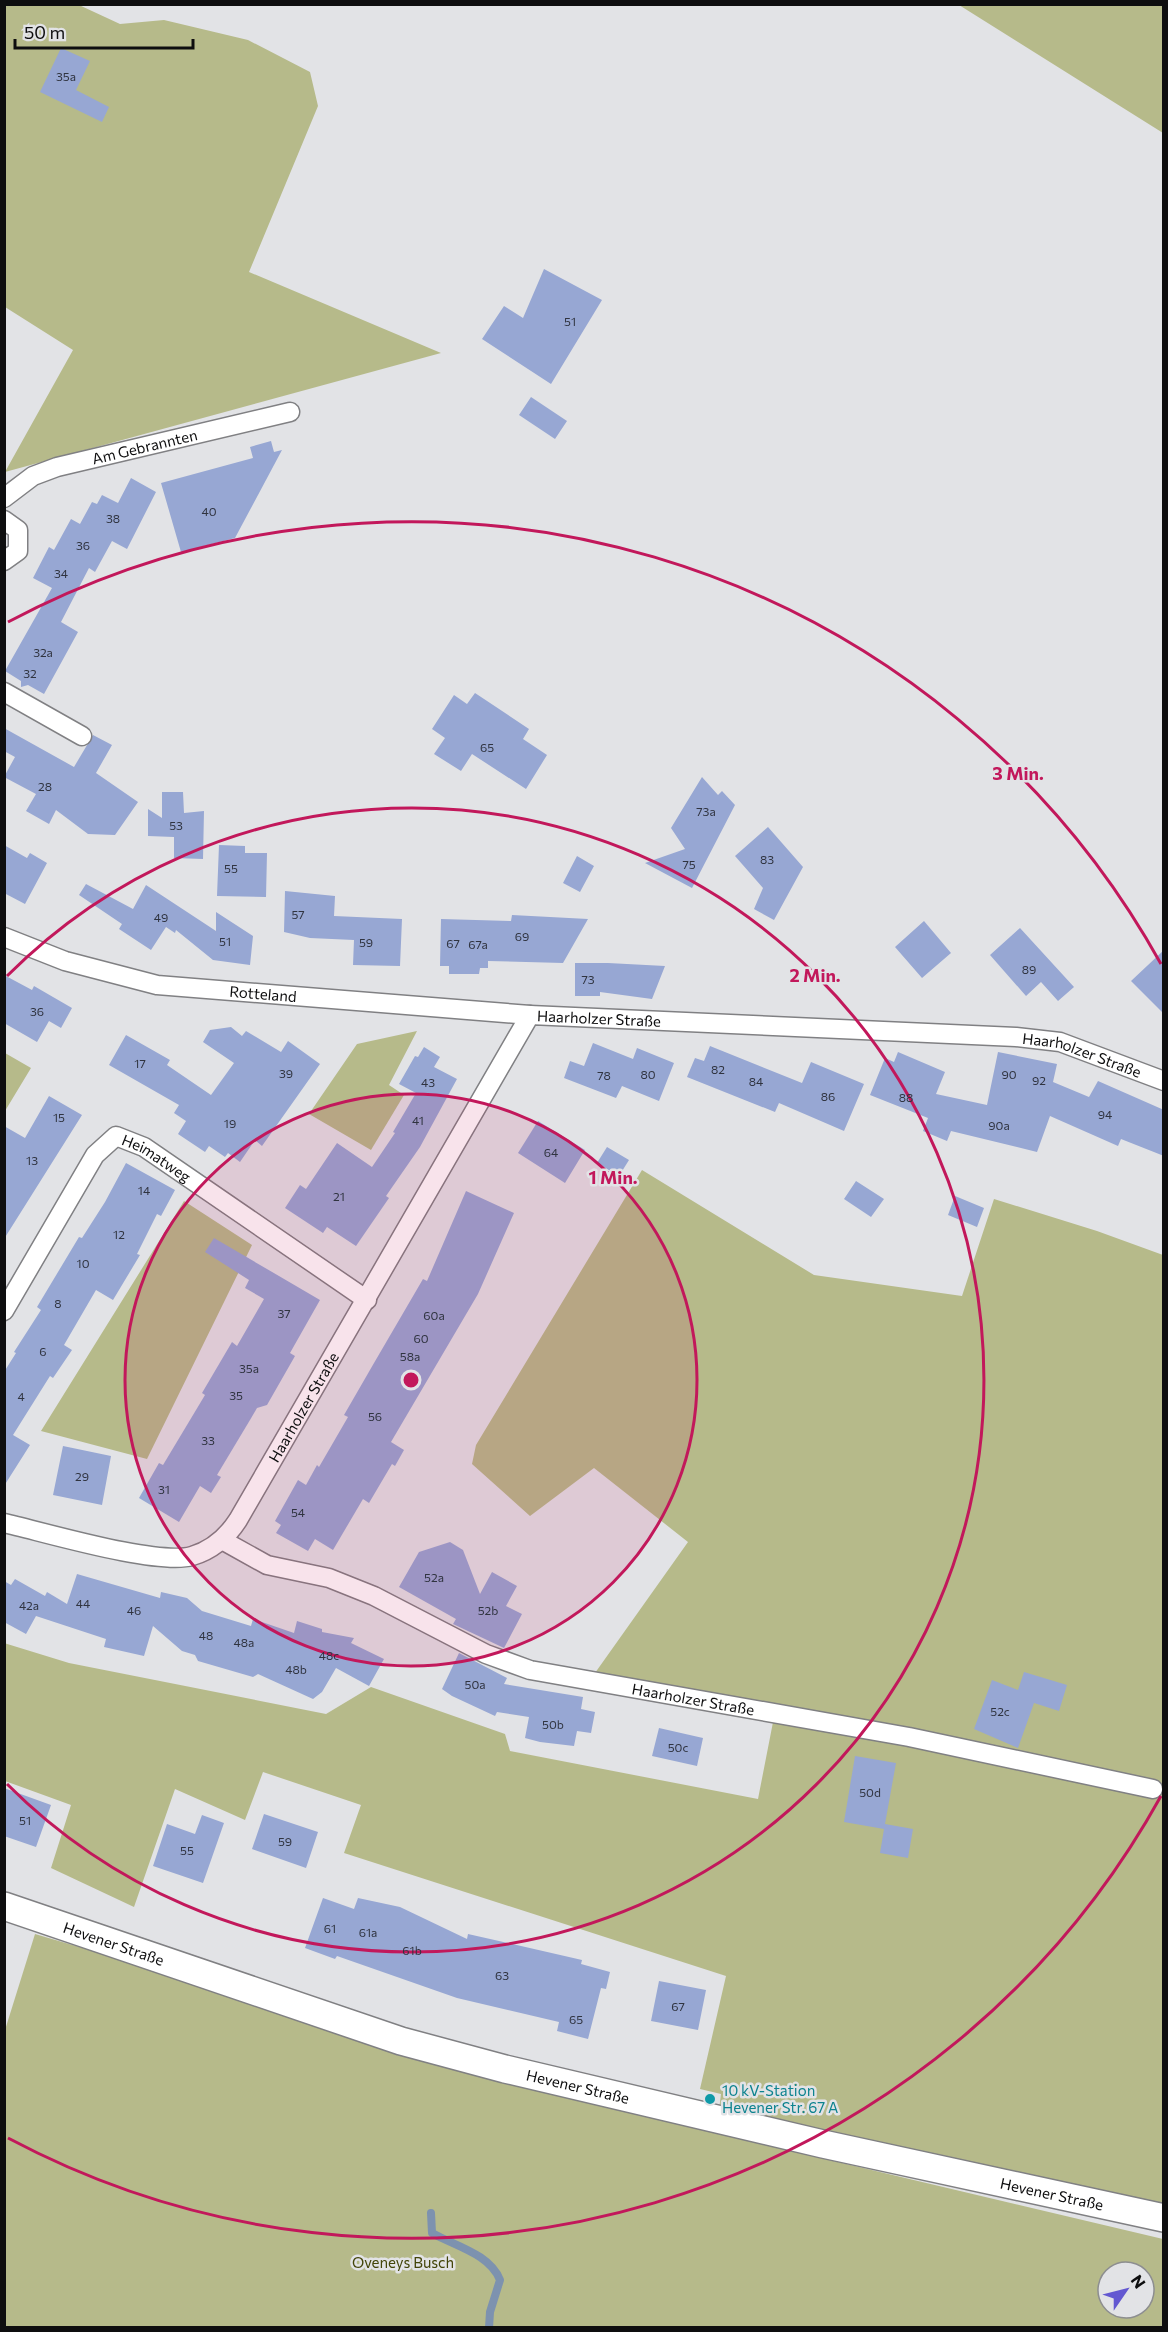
<svg xmlns="http://www.w3.org/2000/svg" width="1168" height="2332" viewBox="0 0 1168 2332" font-family="Commissioner,sans-serif">
<rect width="100%" height="100%" fill="#e2e3e6"/>
<path fill="#b6ba8a" fill-rule="evenodd" d="M5 5H79L120 24 164 20 248 40 310 72 318 106 249 272 441 353 5 472 73 350 5 307Z
M959 5H1163V133Z
M417 1031 389 1085 404 1095 371 1150 309 1114 357 1044Z
M5 1053 31 1068 5 1111Z
M642 1170 814 1275 962 1296 994 1199 1097 1231 1163 1255V2207L719 2110 721 2094 700 2089 726 1976 344 1853 361 1805 263 1772 245 1820 175 1789 134 1907 51 1868 71 1805 5 1781 4 1643 69 1663 326 1714 371 1687 505 1734 510 1751 758 1799 774 1717 595 1673 688 1542 594 1468 530 1516 472 1464 476 1445Z
M184 1201 252 1245 147 1459 41 1431Z
M35 1934 690 2127 1163 2239V2327L5 2328V2030ZM1108 2272H1144V2308H1108Z"/>
<g fill="none" stroke-linecap="round" stroke-linejoin="round">
<path stroke="#7d92af" stroke-width="8" d="M431 2213 432 2233C455 2246 490 2254 500 2280L490 2312 489 2328"/>
</g>
<path fill="#97a7d3" d="M61 48 90 61 76 90 109 107 102 122 40 92Z
M544 269 602 300 551 384 482 339 504 306 523 318Z
M531 397 567 421 555 439 519 415Z
M271 441 274 452 282 450 235 538 181 552 161 483 253 458 250 447Z
M131 478 156 492 127 549 112 541 95 572 89 568 61 622 78 632 44 694 28 685 21 687V681L5 671 52 588 33 578 49 547 54 550 71 519 80 524 92 502 97 504 102 495 118 503Z
M475 693 529 729 523 739 547 755 526 789 472 754 461 771 434 754 445 738 432 729 454 695 467 704Z
M4 728 74 767 93 735 112 745 96 773 138 802 115 835 88 834 56 810 49 824 26 811 36 794 4 777 15 757 4 751Z
M702 777 718 795 722 791 735 805 692 888 645 863 685 849 671 828Z
M162 792H183L184 813 204 811 203 859 174 858V837L148 836V809L162 818Z
M768 827 803 867 774 920 754 909 763 888 735 856Z
M4 845 27 858 30 853 47 863 25 904 4 893Z
M219 845 245 846V853H267L266 897 217 896Z
M577 856 594 866 580 892 563 883Z
M86 884 133 909 146 885 216 931V912L253 936 250 965 213 960 176 930 175 933 166 927 151 950 119 929 122 924 79 895Z
M285 891 335 896 334 916 402 919 400 966 353 965 354 940 310 938 284 932Z
M512 915 588 919 563 963 488 961V968H480L479 974H449V966H440L441 919 511 921Z
M924 921 951 953 922 978 895 947Z
M1020 928 1074 987 1058 1001 1041 982 1026 996 990 955Z
M1164 950V1014L1131 981Z
M575 963H608L665 966 652 999 600 992V996H575Z
M4 975 32 990 34 986 72 1008 61 1028 49 1021 37 1042 4 1023Z
M231 1027 242 1036 246 1031 281 1052 288 1041 320 1064 262 1146 255 1140 240 1162 228 1153 225 1157 209 1146 205 1152 178 1134 186 1121 174 1113 179 1105 109 1065 126 1035 170 1060 167 1065 211 1095 234 1063 203 1042 210 1030Z
M593 1043 633 1059 637 1048 674 1063 659 1101 622 1086 616 1098 564 1078 570 1061 584 1066Z
M710 1046 802 1083 811 1062 864 1084 844 1131 779 1103 775 1112 687 1077 695 1058 704 1061Z
M424 1047 440 1057 434 1067 457 1079 420 1147 386 1196 389 1198 356 1246 327 1227 323 1233 285 1208 300 1185 306 1189 337 1143 372 1167 395 1133 393 1132 416 1093 399 1084 415 1056 418 1057Z
M898 1052 945 1072 936 1094 987 1105 998 1052 1057 1064 1053 1082 1089 1097 1098 1081 1164 1110V1156L1121 1139 1118 1146 1050 1116 1037 1152 951 1131 947 1141 923 1131 928 1118 870 1095 885 1058 894 1062Z
M49 1096 82 1115 4 1239V1126L25 1138Z
M538 1121 585 1150 565 1183 518 1153Z
M607 1147 629 1160 619 1176 597 1163Z
M126 1163 175 1190 161 1216 157 1214 137 1254 140 1255 113 1300 96 1290 64 1345 72 1350 53 1378 50 1376 13 1435 30 1445 4 1486V1372L16 1353 14 1352 41 1310 37 1307 79 1237 82 1238 105 1202Z
M856 1181 884 1199 871 1217 844 1199Z
M466 1191 514 1213 478 1294 391 1442 404 1450 395 1466 392 1464 369 1503 363 1499 333 1550 315 1539 308 1551 276 1533 281 1525 275 1521 298 1480 306 1485 317 1465 319 1467 348 1417 344 1415 374 1363 423 1279 427 1281Z
M955 1196 984 1208 977 1227 948 1215Z
M214 1238 320 1300 290 1353 295 1356 267 1405 257 1408 250 1420 217 1475 221 1477 211 1493 200 1486 179 1522 139 1498 159 1463 163 1465 205 1395 202 1393 232 1342 237 1346 264 1299 245 1288 249 1280 205 1252Z
M63 1446 111 1456 102 1505 53 1495Z
M450 1542 463 1550 480 1594 492 1572 517 1586 506 1606 522 1614 504 1648 453 1624 456 1619 399 1587 419 1552Z
M77 1574 160 1598 161 1592 187 1598 202 1611 251 1626 253 1619 294 1633 297 1621 322 1629V1632L354 1638 351 1643 384 1659 369 1686 336 1668 322 1692 313 1699 258 1674 253 1677 198 1661 195 1655 182 1651 153 1626 144 1656 104 1647 106 1639 36 1616 26 1634 4 1622V1581L11 1585 15 1579 45 1596 47 1592 67 1604Z
M459 1653 507 1678 504 1684 583 1697 581 1709 595 1712 591 1733 577 1731 574 1746 540 1742 525 1738 529 1717 497 1712 495 1716 452 1696 442 1689Z
M1024 1672 1067 1685 1059 1711 1034 1703 1018 1748 974 1729 992 1680 1018 1690Z
M659 1728 703 1738 697 1766 652 1756Z
M855 1756 896 1763 885 1824 913 1829 908 1858 880 1853 884 1829 844 1822Z
M4 1788 51 1805 36 1847 4 1836Z
M264 1814 318 1832 306 1868 252 1849Z
M202 1815 224 1823 203 1883 153 1866 167 1824 195 1834Z
M323 1898 354 1909 358 1898 400 1907 467 1939 468 1934 582 1960 581 1964 610 1972 606 1989 601 1988 588 2039 557 2031 559 2022 457 1998 337 1956 335 1959 305 1948Z
M659 1981 706 1990 698 2030 651 2021Z"/>
<g fill="none" stroke-linecap="round" stroke-linejoin="round">
<g stroke="#808083" stroke-width="21">
<g id="street">
<path id="s1" d="M4 498 33 476 57 467 290 412"/>
<path d="M4 520 18 530V551L4 561"/>
<path d="M4 692 82 736"/>
<path id="s2" d="M4 937 65 961 157 985 530 1015"/>
<path id="s3" d="M4 1311 95 1155 116 1136 144 1147 367 1300"/>
<path id="s4" d="M4 1523C44 1532 157 1566 192 1556 212 1550 227 1537 238 1520L530 1015 1016 1037 1060 1042 1164 1081"/>
<path id="s5" d="M222 1540 267 1565 329 1578 374 1596 486 1654 530 1670 909 1737 1153 1789"/>
</g>
</g>
<g stroke="#808083" stroke-width="30">
<g id="secondary">
<path id="s6" d="M4 1906 401 2041 505 2069 823 2144 1164 2218"/>
</g>
</g>
<use href="#street" stroke="#fff" stroke-width="18"/>
<use href="#secondary" stroke="#fff" stroke-width="27"/>
</g>
<circle cx="411" cy="1380" r="286" fill="#c2185b" fill-opacity=".12"/>
<g fill="none" stroke="#c2185b" stroke-width="3">
<circle cx="411" cy="1380" r="286"/>
<path d="M7 976A572 572 0 1 1 7 1784"/>
<path d="M1161 1796A858 858 0 0 1 8 2138M8 622A858 858 0 0 1 1161 964"/>
</g>
<circle fill="#0f9aa8" stroke="#e2e3e6" stroke-width="2" cx="710" cy="2099" r="6"/>
<g text-anchor="middle" dominant-baseline="central" stroke-width="5" stroke-linejoin="round" paint-order="stroke">
<g font-size="12" fill="#303440">
<text x="66" y="76">35a</text>
<text x="570" y="321">51</text>
<text x="209" y="511">40</text>
<text x="113" y="518">38</text>
<text x="83" y="545">36</text>
<text x="61" y="573">34</text>
<text x="43" y="652">32a</text>
<text x="30" y="673">32</text>
<text x="487" y="747">65</text>
<text x="45" y="786">28</text>
<text x="706" y="811">73a</text>
<text x="176" y="825">53</text>
<text x="767" y="859">83</text>
<text x="689" y="864">75</text>
<text x="231" y="868">55</text>
<text x="298" y="914">57</text>
<text x="161" y="917">49</text>
<text x="522" y="936">69</text>
<text x="225" y="941">51</text>
<text x="366" y="942">59</text>
<text x="453" y="943">67</text>
<text x="478" y="944">67a</text>
<text x="1029" y="969">89</text>
<text x="588" y="979">73</text>
<text x="37" y="1011">36</text>
<text x="140" y="1063">17</text>
<text x="718" y="1069">82</text>
<text x="286" y="1073">39</text>
<text x="648" y="1074">80</text>
<text x="1009" y="1074">90</text>
<text x="604" y="1075">78</text>
<text x="1039" y="1080">92</text>
<text x="756" y="1081">84</text>
<text x="428" y="1082">43</text>
<text x="828" y="1096">86</text>
<text x="906" y="1097">88</text>
<text x="1105" y="1114">94</text>
<text x="59" y="1117">15</text>
<text x="418" y="1120">41</text>
<text x="230" y="1123">19</text>
<text x="999" y="1125">90a</text>
<text x="551" y="1152">64</text>
<text x="32" y="1160">13</text>
<text x="144" y="1190">14</text>
<text x="339" y="1196">21</text>
<text x="119" y="1234">12</text>
<text x="83" y="1263">10</text>
<text x="58" y="1303">8</text>
<text x="284" y="1313">37</text>
<text x="434" y="1315">60a</text>
<text x="421" y="1338">60</text>
<text x="43" y="1351">6</text>
<text x="410" y="1356">58a</text>
<text x="249" y="1368">35a</text>
<text x="236" y="1395">35</text>
<text x="21" y="1396">4</text>
<text x="375" y="1416">56</text>
<text x="208" y="1440">33</text>
<text x="82" y="1476">29</text>
<text x="164" y="1489">31</text>
<text x="298" y="1512">54</text>
<text x="434" y="1577">52a</text>
<text x="83" y="1603">44</text>
<text x="29" y="1605">42a</text>
<text x="134" y="1610">46</text>
<text x="488" y="1610">52b</text>
<text x="206" y="1635">48</text>
<text x="244" y="1642">48a</text>
<text x="329" y="1655">48c</text>
<text x="296" y="1669">48b</text>
<text x="475" y="1684">50a</text>
<text x="1000" y="1711">52c</text>
<text x="553" y="1724">50b</text>
<text x="678" y="1747">50c</text>
<text x="870" y="1792">50d</text>
<text x="25" y="1820">51</text>
<text x="285" y="1841">59</text>
<text x="187" y="1850">55</text>
<text x="330" y="1928">61</text>
<text x="368" y="1932">61a</text>
<text x="412" y="1950">61b</text>
<text x="502" y="1975">63</text>
<text x="678" y="2006">67</text>
<text x="576" y="2019">65</text>
</g>
<g font-size="15" fill="#0e0e0f" stroke="#e2e3e6">
<text stroke="none"><textPath href="#s1" startOffset="152">Am Gebrannten</textPath></text>
<text stroke="none"><textPath href="#s2" startOffset="267">Rotteland</textPath></text>
<text stroke="none"><textPath href="#s4" startOffset="904">Haarholzer Straße</textPath></text>
<text stroke="none"><textPath href="#s4" startOffset="1390">Haarholzer Straße</textPath></text>
<text stroke="none"><textPath href="#s3" startOffset="255">Heimatweg</textPath></text>
<text stroke="none"><textPath href="#s4" startOffset="382">Haarholzer Straße</textPath></text>
<text stroke="none"><textPath href="#s5" startOffset="502">Haarholzer Straße</textPath></text>
<text stroke="none"><textPath href="#s6" startOffset="116">Hevener Straße</textPath></text>
<text stroke="none"><textPath href="#s6" startOffset="602">Hevener Straße</textPath></text>
<text stroke="none"><textPath href="#s6" startOffset="1088">Hevener Straße</textPath></text>
</g>
<g font-size="15" fill="#0d838f" stroke="#e2e3e6" text-anchor="start">
<text x="722" y="2090">10 kV-Station<tspan x="722" dy="17">Hevener Str. 67 A</tspan></text>
</g>
<g font-size="15" fill="#434509" stroke="#e2e3e6">
<text x="403" y="2262">Oveneys Busch</text>
</g>
</g>
<circle cx="411" cy="1380" r="9" fill="#c2185b" stroke="#e2e3e6" stroke-width="3"/>
<g font-size="18" text-anchor="middle" font-weight="bold" fill="#c2185b" stroke="#e2e3e6" stroke-width="5" stroke-linejoin="round" paint-order="stroke">
<text x="1018" y="780">3 Min.</text>
<text x="815" y="982">2 Min.</text>
<text x="613" y="1184">1 Min.</text>
</g>
<rect width="1168" height="2332" fill="none" stroke="#0e0e0f" stroke-width="12"/>
<g transform="translate(1126 2290) rotate(55)"><circle r="28" fill="#e2e3e6" stroke="#8d8e90" stroke-width="1.5"/>
<path d="M0-4.5L10 22L0 15L-10 22Z" fill="#6358d1"/>
<text y="-9" font-size="16" font-weight="bold" text-anchor="middle" fill="#0e0e0f">N</text>
</g>
<path d="M15 39v9h178v-9" fill="none" stroke="#0e0e0f" stroke-width="3"/>
<text x="24" y="39" font-size="18" fill="#0e0e0f" stroke="#e2e3e6" stroke-width="4.5" paint-order="stroke">50 m</text>
</svg>
